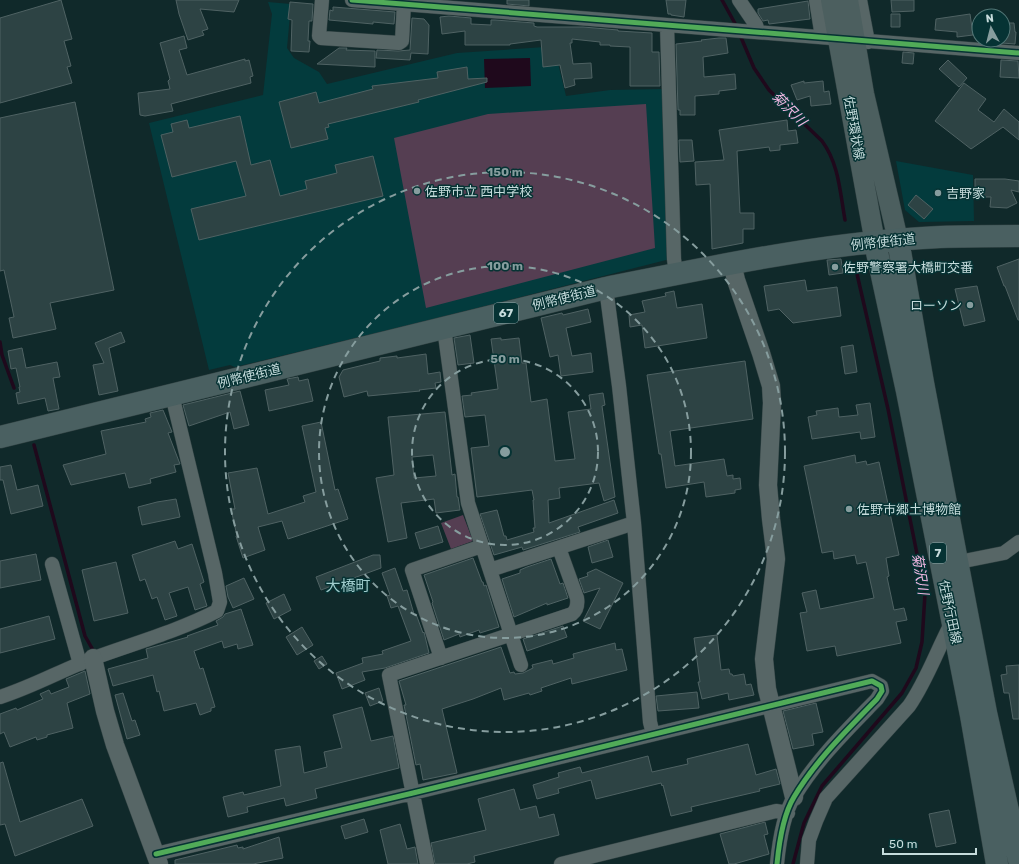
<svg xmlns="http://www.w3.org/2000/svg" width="1019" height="864" viewBox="0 0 1019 864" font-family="Rubik,'Noto Sans JP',sans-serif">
<rect width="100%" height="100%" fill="#10292a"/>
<path fill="#033b3d" d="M268 2 291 4 287 48 294 58 319 72 327 84 457 53 545 47 555 51 566 96 610 90 664 89 670 259 422 322 235 367 230 365 209 370 149 123 263 95 272 14Z
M896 161 973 175 974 221 919 222 905 210Z"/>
<path fill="#553e52" d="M646 104 655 248 426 308 394 138 488 114Z
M463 515 473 541 451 549 441 523Z"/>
<path fill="#1f091c" d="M530 58 531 86 485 88 484 59Z"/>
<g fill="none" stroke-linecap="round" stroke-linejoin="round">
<path stroke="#1f091c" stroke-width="3.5" d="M722 0 737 27
M740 35 754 68 769 90 822 141C839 164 840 192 845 220
M0 342 2 355 14 388
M34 445 85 636 93 650
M793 864 804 823 822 786 902 693 916 668 922 642 925 594 888 409 857 274"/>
</g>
<path fill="#2d4344" stroke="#4f6263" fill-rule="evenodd" d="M61 0 72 39 64 41 71 66 67 67 72 83 0 103V18Z
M176 0H239L234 12 200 9 208 29 202 31 204 35 188 40 179 14Z
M507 0H529V6L507 4Z
M666 0H686L684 17 671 15V14H668Z
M891 0H914V11L892 12Z
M808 1 810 19 769 24 768 20 763 21 758 13V9Z
M290 2 313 4 312 21H309L308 41H310L309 52 291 51 292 20 288 19Z
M333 7 395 12 394 24 373 22V24L329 20 330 10 333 11Z
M891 14H900V27H891Z
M970 14 973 35 957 37V32L935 30 936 19Z
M449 16 471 18V24L491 25V20H495L534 23V26L537 27H583L618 30V31L652 33V52H659L660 86H630V47L610 46V45H600V42L572 39V43H570L573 64 591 63 592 78 574 79 575 85 565 88 560 65 543 67 541 40 510 44V45H465V31L442 34 440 17Z
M412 18 424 19 429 25 428 54 411 53 410 60 376 58 377 50 398 51 410 50Z
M1005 23H1014L1015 32H1016L1015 44 1002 43 1005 32Z
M184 36 187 48 179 50 187 75 245 59V61L249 60 253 76 250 77 251 83 171 104 173 111 145 116 140 115 138 93 170 89 168 81 170 79 160 43Z
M719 38H726L728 53 703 57 704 77 735 74 736 89 719 91V94L695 96V115H680V110H678L676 44 702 41 701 40Z
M339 48H347L346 50 375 51V67L317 64Z
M903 52 914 53 913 64 902 63Z
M948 60 967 78 959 87 939 69Z
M1001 60 1018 61 1019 78 1000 77Z
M467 67 468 79 487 78V82L418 100 419 102 328 124 329 127 325 128 328 139 291 148 279 102 316 92 319 103 373 89 372 86 438 78 437 72Z
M804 81V83L823 81 824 92 829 91 831 104 811 106 810 96 797 100 791 85Z
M964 83 986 99 978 110 994 122 1004 109 1019 122V140L1003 127 971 149 935 121Z
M75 102 114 290 50 303 56 329 13 338 9 318 14 317 4 270 0 271V118Z
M240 116 251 165 270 160 280 196 307 189 305 181 337 173 335 165 373 156 383 196 199 240 191 209 246 196 236 161 172 177 161 135 173 132 171 124 187 120 189 128Z
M787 120 788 131 796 130 798 143 780 145V150L770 151 769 147 737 151 740 213H754V229H743V243L712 249 710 184 696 185 695 162 724 160 719 130Z
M679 140H692L694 161 680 162Z
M975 179H1005L1019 181V192L1011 190 1017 203 1007 208 990 207 991 197H975Z
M916 195 933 209 924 219 908 205Z
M841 259 843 273 829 275 827 260Z
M1019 259V320H1018L1005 286H1004L997 267Z
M805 280 807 291 837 287 841 316 793 323 779 309 768 311 764 286Z
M977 286 985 321 964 326 955 289Z
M674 291 677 308 702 304 707 338 645 348 642 325 630 327 629 315 645 312 642 301 666 296 665 293Z
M588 309 591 322 566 328 572 356 591 353 593 372 561 376 558 355 550 357 541 318 562 313 563 315Z
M121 332 125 342 109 348 118 391 99 395 93 365 104 363 95 343Z
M470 335 474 363 458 365 454 338Z
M501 338V340L519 338 522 363H526L531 402 547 399 555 461 575 459 568 412 591 409 589 395 603 393 605 405 602 406 615 497 604 501 599 483 559 488 560 498 548 500 549 523 614 500 618 513 578 527 580 532 523 550 522 547 494 555 480 514 497 510 504 536H506L507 540 534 532 533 528H535L533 500H534L532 490 477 497 471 448 489 446 485 415 465 417 462 396 472 395 471 393 498 389 491 339Z
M853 345 857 372 845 374 841 347Z
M22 348 26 368 57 362 60 377 53 378 59 409 48 411 45 398 18 404 16 393 20 392 19 387H20L16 368 11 369 8 351Z
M426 354 428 374 440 372 441 382 435 383 436 388 419 390 420 391 368 396 367 391 344 397 339 377 343 370 380 361V358L397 356V358Z
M745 361 753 419 670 431 675 466 724 459 727 476 733 475V479L740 478 741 489 735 490V493L706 497 704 482 666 488 661 454H659L647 375Z
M298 377 299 381 308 379 313 401 269 411 265 390 289 385 287 379Z
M240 391 249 425 234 429 230 412 189 426 183 405Z
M870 403 875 437 861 439 860 432 812 439 808 417 817 415 816 411 838 408 839 417 858 415 856 405Z
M163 410 172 432 168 433 180 464 174 465 176 472 150 479 151 483 129 488 125 473 71 485 63 465 106 454 101 431 146 422 145 419 151 417 150 413Z
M445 412 452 475 455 474 457 497H458L460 510 436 513 434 499 401 503 407 538 388 542 376 478 394 475 388 417ZM433 455 436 476 414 478 412 457Z
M321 422 335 490 338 489 348 519 288 539 282 521 258 527 265 550 243 558 236 536H237L231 509H235L228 473 257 468 268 514 305 502 303 496 316 492 302 426Z
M855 455 856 463 866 461 867 465 879 462 899 555 886 558 889 576 887 577 894 610 904 608 907 620 896 622 901 643 837 656 835 646 807 651 800 613 807 612 802 593 816 590 820 609 874 598 866 562 857 564 855 555 834 559 833 551 822 553 804 466Z
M11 465 17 490 38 485 43 506 11 514 3 480H0V467Z
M176 499 180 517 142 525 138 507 157 502Z
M438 526 443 542 420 549 415 533Z
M608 540 613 557 592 563 588 547Z
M175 541 178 549 192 544 204 582 200 584 207 606 195 610 188 587 169 593 177 616 165 620 157 597 152 599 145 579 140 581 132 555Z
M36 554 41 580 0 588V561Z
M373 555H380L381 568 321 590 316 577Z
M473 558 482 582H483L484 586 486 585 499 627 480 633 479 630 460 637 459 634 444 640 432 603 433 602 424 575Z
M551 559 560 584 563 583 568 598 547 605V603L514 617 502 579 520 573V570L527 567Z
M116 562 128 613 94 621 82 570Z
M395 568 403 591 407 590 414 614H416L423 633 424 632 429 653 385 668 362 672 365 680 342 689 336 673 363 663 362 658 383 654 382 651 411 641 398 606 391 608 387 596 390 595 382 573Z
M596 569 623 583 600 629 583 621 600 588 584 593 579 579 588 576 587 573Z
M244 578 254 599 233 608 228 597 226 586Z
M284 594 291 610 274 619 266 603Z
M241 609 253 645 238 649 237 644 224 648 222 641 194 651 200 669 203 668 215 707 211 708V711L200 715 196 703 164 711 159 691 157 692 153 675 113 686 108 669 148 658 146 649 188 637 187 636 218 625 216 621 223 617 225 614Z
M49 616 55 639 0 653V629Z
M563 626 567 637 527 651 523 639Z
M302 627 313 645 297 655 286 637Z
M717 635 721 670 729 669 730 674H732L733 676 744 674 746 685 751 684 754 695 729 700 728 693 702 699 698 682H700L694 638Z
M615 643 616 650 622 649 627 670 572 684 571 678 541 688 542 691 530 695 529 693 504 700 501 688 473 699 442 709 457 773 423 780 420 764 416 765 404 705H406L399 681 501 647 510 673 514 672 515 674 523 673 533 668 532 665 552 660 553 664 574 658 573 654Z
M322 656 327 664 319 669 314 661Z
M1019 665V719H1013L1009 693H1004L1001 675 1007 674 1006 666Z
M85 671 90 694 67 703 73 728 47 735V737L37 740 36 737 10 747 4 732 0 734V714L16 708 17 710 43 699 40 694 49 690 51 694 69 687 66 679Z
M379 688 383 701 370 706 365 693Z
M697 692 699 708 658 711 656 696Z
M123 693 132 721 135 720 140 735 127 739 115 695Z
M816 703 823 732 812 734 814 745 793 749 783 711Z
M362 707 371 741 393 736 399 768 315 789 317 798 286 806 284 798 247 807 248 812 228 817 223 797 243 792 244 795 281 786 275 750 300 746 304 773 327 767 324 752 342 748 333 715Z
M748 744 756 775 776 769 780 784 759 789 760 791 691 807 692 811 671 816 663 785 662 786 661 783 596 799 591 780 558 789 559 793 537 799 533 785 559 777 558 773 580 767 582 773 648 756 652 772 688 764 687 759Z
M3 762 20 822 82 799 93 826 15 856 5 824 0 825V763Z
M514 789 520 810 536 806 539 818 554 814 559 835 474 856 475 862 467 864H435L431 843 486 830 478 799Z
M949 810 956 843 936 847 929 814Z
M364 819 368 832 345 839 341 826Z
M765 822 768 834 764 835 769 854 734 864H729L720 834Z
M400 824 407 849 415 847 418 864H388L380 830Z
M279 837 283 858 253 864H175V860L237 845 238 848 243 847V849Z"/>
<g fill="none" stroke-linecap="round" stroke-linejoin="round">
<g stroke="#314243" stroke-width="15">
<path id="minor" d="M322 0 319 36 321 38 399 43 402 41 404 3
M352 0 1019 53
M739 0 756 25 758 31
M816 0 822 37
M860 0 868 42
M667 25 674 259 676 274
M606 288 619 386 634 523 650 722 653 734
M444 328 468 503 521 665
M52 564 80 664
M949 564 1004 553 1019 542
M490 570 634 523
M441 658 412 570 482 546
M0 697C32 687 62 670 94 658 135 643 178 631 217 611L220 602 215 573 172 395
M156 854 413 793 872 681 881 686 882 691 877 699C848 729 816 760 794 797 783 815 779 843 777 864
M427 864 389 675 572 614C577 610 578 605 577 598L559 548
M561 864 776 811 788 813
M807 864 809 840 816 821 826 798 909 706C927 680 937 650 952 622"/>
</g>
<g stroke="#314243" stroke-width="19">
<path id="tertiary" d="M732 263 736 280 761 353 771 386 772 403 768 485 771 519 776 559 764 659 767 689 794 797
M93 658 105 711 115 745 159 864"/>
</g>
<g stroke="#314243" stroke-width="21">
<path id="secondary" d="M831 0 875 243
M848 0 864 94 898 240"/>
</g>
<g stroke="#314243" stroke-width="23">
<path id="primary" d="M898 240 923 383 986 713 1019 860
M875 243 907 391 971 715 997 864
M0 437 606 288C716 266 827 242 940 237 966 236 993 236 1019 236"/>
</g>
<use href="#minor" stroke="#576666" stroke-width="14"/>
<use href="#tertiary" stroke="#576666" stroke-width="18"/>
<use href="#secondary" stroke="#4c5f5f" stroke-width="20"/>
<use href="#primary" stroke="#4a6061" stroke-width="22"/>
<g stroke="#063334" stroke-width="8">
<path id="cycleway" d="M352 0 1019 53
M156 854 413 793 872 681 881 686 882 691 877 699C848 729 816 760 794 797 783 815 779 843 777 864"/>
</g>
<use href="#cycleway" stroke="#51ab58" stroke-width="5"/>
</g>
<g fill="none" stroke="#869d9e" stroke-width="2" stroke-dasharray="7 5">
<circle cx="505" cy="452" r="93"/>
<circle cx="505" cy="452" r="186"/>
<circle cx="505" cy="452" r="280"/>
</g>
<g fill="#869d9e" stroke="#063334" stroke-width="1.5">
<circle cx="417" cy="191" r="4"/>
<circle cx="938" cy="193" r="4"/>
<circle cx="835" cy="267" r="4"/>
<circle cx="970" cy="305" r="4"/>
<circle cx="849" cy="509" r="4"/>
</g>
<g text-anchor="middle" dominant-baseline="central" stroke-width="3" stroke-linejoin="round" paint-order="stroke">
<g fill="#063334" stroke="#8ca9aa" stroke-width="1">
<rect x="494" y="303" width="24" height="20" rx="3"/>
<rect x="930" y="543" width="16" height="20" rx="3"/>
</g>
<g font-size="12" font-weight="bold" fill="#c6dcdc">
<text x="506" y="313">67</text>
<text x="938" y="553">7</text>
</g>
<g font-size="13" fill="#c6dcdc" stroke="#063334">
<text transform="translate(854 128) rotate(80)">佐野環状線</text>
<text transform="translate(883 242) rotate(-6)">例幣使街道</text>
<text transform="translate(564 298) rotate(-14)">例幣使街道</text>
<text transform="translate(249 376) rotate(-14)">例幣使街道</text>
<text transform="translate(950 612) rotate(78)">佐野行田線</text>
</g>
<g font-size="13" fill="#c6dcdc" stroke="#063334" text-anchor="start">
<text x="425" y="191">佐野市立 西中学校</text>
<text x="946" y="193">吉野家</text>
<text x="843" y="267">佐野警察署大橋町交番</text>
<text x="962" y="305" text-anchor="end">ローソン</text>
<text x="857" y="509">佐野市郷土博物館</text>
</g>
<g font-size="14" font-style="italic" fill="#f2b7e2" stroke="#063334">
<text transform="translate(789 109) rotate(45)">菊沢川</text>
<text transform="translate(920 574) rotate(81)">菊沢川</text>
</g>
<g font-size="15" fill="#a0cccd" stroke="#063334">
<text x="348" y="586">大橋町</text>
</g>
</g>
<circle cx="505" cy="452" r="6" fill="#869d9e" stroke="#063334" stroke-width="2"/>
<g font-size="12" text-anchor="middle" font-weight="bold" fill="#869d9e" stroke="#063334" stroke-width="3" stroke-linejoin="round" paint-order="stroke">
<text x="505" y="176">150 m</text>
<text x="505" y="270">100 m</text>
<text x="505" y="363">50 m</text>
</g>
<g transform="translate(991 28) rotate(353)"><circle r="19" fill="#063334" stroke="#537777"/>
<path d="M0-3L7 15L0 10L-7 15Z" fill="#869d9e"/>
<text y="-6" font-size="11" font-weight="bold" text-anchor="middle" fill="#c6dcdc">N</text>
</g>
<path d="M883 848v6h93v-6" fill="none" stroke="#c6dcdc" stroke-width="2"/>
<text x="889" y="848" font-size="12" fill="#c6dcdc" stroke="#063334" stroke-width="3" paint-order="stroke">50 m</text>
</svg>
